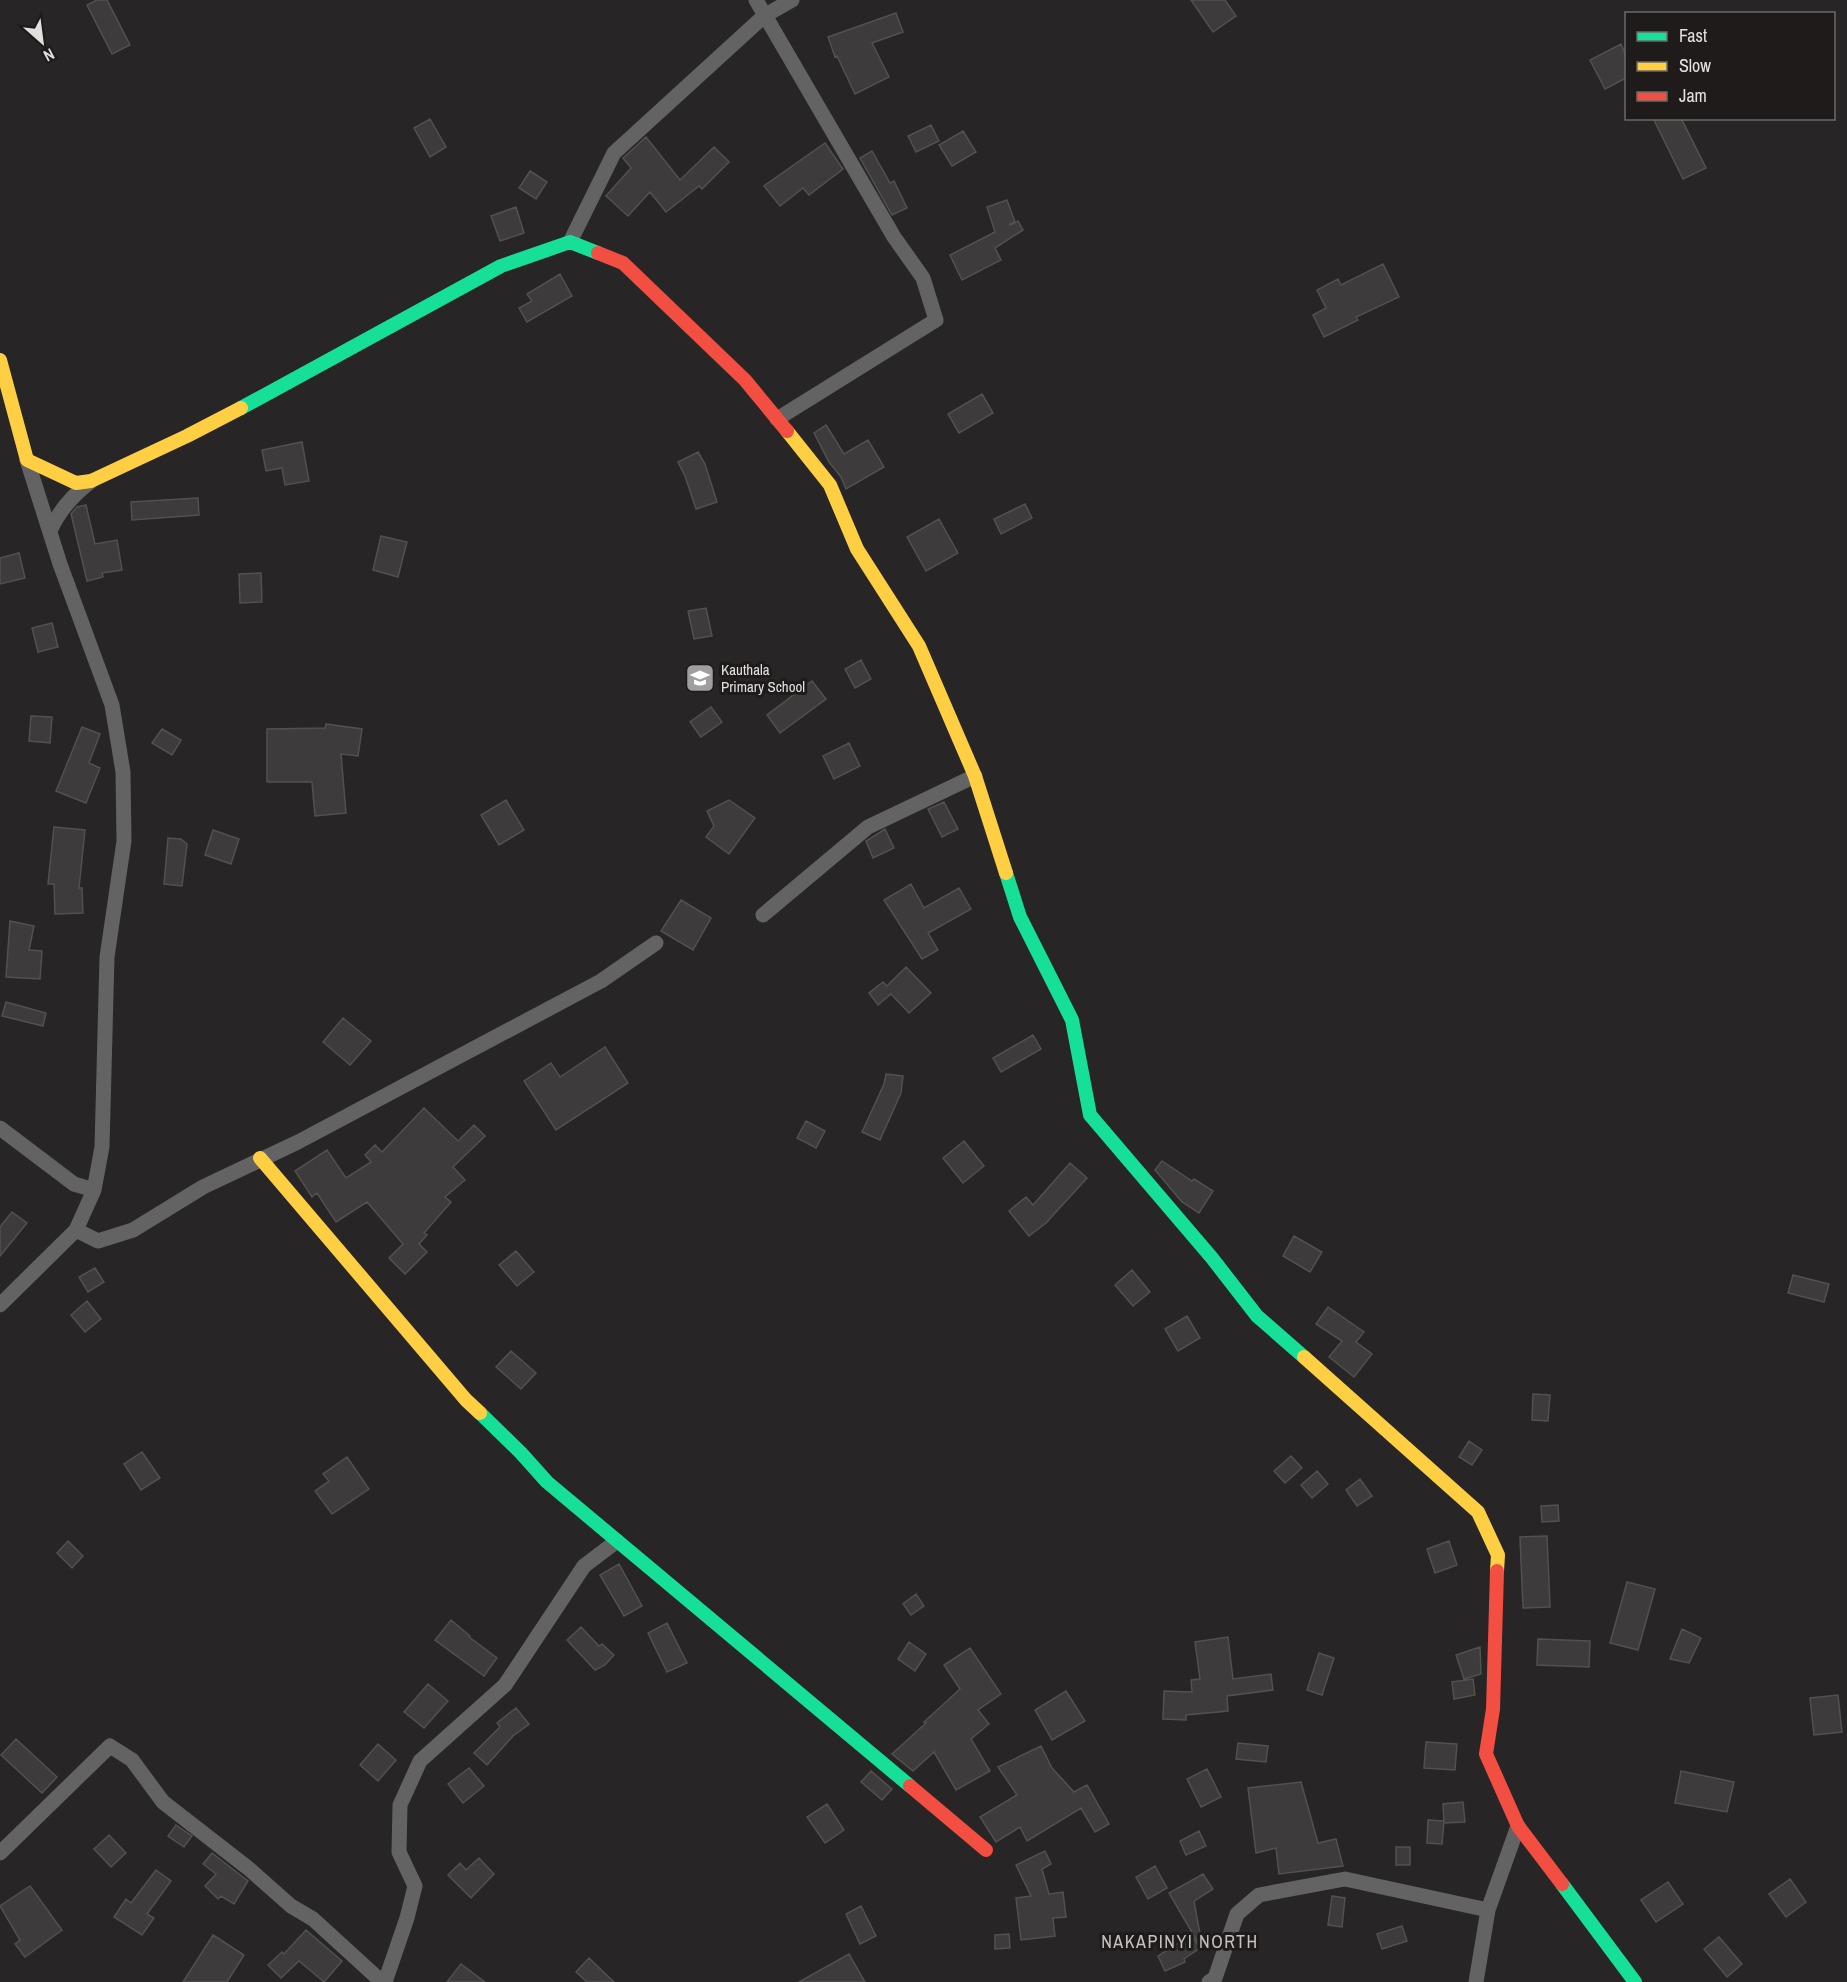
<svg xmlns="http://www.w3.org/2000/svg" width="1847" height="1982" viewBox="0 0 1847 1982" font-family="'Archivo Narrow',sans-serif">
<rect width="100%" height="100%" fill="#272525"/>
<path fill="#3d3b3b" stroke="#525150" stroke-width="1.5" d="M97 0H107L130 45 112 54 87 5Z
M1191 0H1225L1236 16 1213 32Z
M896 13 903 32 872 43 889 77 855 94 837 56 835 57 828 37Z
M1621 44 1626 56V78L1605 89 1590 60Z
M1653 118H1681L1706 168 1683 179Z
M430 119 446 147 430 157 414 128Z
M931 125 939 141 916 152 908 136Z
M963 131 976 152 952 166 939 145Z
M646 137 680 180 714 147 729 162 702 189 699 186 666 212 650 192 628 216 606 196 631 168 623 158Z
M825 143 843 169 809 195 803 188 780 206 764 186Z
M872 151 890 183 894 181 907 208 892 215 860 158Z
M530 171 547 182 536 199 519 188Z
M1007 200 1015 222 1010 224V225L1018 221 1023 230 995 248 1001 260 962 280 950 255 995 232 987 207Z
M516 207 524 233 500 241 491 216Z
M1383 264 1399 297 1356 317 1358 320 1324 337 1313 315 1326 308 1317 290 1338 279 1341 285Z
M560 274 572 296 527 322 519 308 532 301 527 294Z
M982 394 993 413 959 433 948 414Z
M826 425 844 454 868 440 884 467 846 489 841 477 829 462 814 433Z
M302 442 309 481 285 485 282 468 266 471 262 450Z
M698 452 705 464 717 502 696 509 685 476 678 462Z
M198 498 199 515 132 520 131 502Z
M1025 504 1032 518 1001 534 994 519Z
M86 505 95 544 117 540 122 570 102 573 103 577 87 581 71 514 77 507Z
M939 519 958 553 926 571 907 537Z
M381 536 407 542 398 577 373 570Z
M19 553 25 578 0 584V558Z
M261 573 262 602 240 603 239 574Z
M706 608 712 636 694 639 688 611Z
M52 623 58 647 38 652 32 628Z
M861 660 871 679 855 688 845 669Z
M812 681 826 699 780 733 767 715Z
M711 707 722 722 701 737 690 722Z
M31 716 52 717 50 743 29 741Z
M326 724 362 729 358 756 341 754 346 813 315 816 312 782H267V729L325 728Z
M82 727 100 734 89 763 100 768 86 803 56 791Z
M162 729 181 740 172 755 152 743Z
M849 743 860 766 834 779 823 756Z
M506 800 524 830 499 845 481 815Z
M729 800 755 818 729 854 706 837 714 826 707 811Z
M944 802 958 829 942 837 928 809Z
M54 827 85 830 79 888H82L83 913 55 914 54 884H48Z
M885 829 894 848 873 858 866 841Z
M213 830 239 839 231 864 205 855Z
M168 838 181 839 187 844 182 886 164 884Z
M911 884 924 908 959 888 971 909 928 933 938 950 922 959 884 900Z
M681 900 711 918 693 950 661 931Z
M10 921 34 926 29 950 42 951 40 979 6 977Z
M906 967 931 993 909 1013 891 994 878 1005 869 993 883 982 887 986Z
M6 1002 46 1013 43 1026 2 1016Z
M343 1018 371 1041 350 1065 323 1042Z
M1033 1035 1041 1049 1001 1072 993 1058Z
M605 1047 628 1083 556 1130 524 1081 551 1063 560 1077Z
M886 1074 903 1076 901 1093 880 1140 862 1132 884 1084Z
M424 1108 458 1141 474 1125 485 1136 453 1167 465 1180 445 1197 451 1202 424 1233 427 1235 419 1244 427 1252 405 1274 389 1258 403 1244 367 1202 336 1222 317 1193 312 1197 295 1171 327 1150 346 1178 371 1162 365 1155 375 1145 382 1152Z
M806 1121 825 1131 816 1148 797 1138Z
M964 1141 984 1166 963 1183 943 1158Z
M1162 1161 1192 1181 1194 1179 1213 1191 1199 1213 1182 1202 1155 1170Z
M1070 1163 1087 1178 1046 1223 1029 1236 1009 1211 1026 1197 1033 1205Z
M12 1212 27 1223 0 1256V1227Z
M1294 1236 1322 1252 1310 1272 1283 1256Z
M516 1251 534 1272 517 1286 499 1265Z
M95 1268 104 1282 88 1292 79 1277Z
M1132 1270 1150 1292 1133 1306 1115 1285Z
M1793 1275 1829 1284 1824 1302 1788 1293Z
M87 1301 101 1319 85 1332 71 1315Z
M1328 1307 1364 1332 1356 1342 1372 1354 1354 1377 1329 1357 1342 1341 1316 1324Z
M1187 1316 1200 1338 1178 1351 1165 1329Z
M511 1351 536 1373 521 1389 496 1367Z
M1533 1394 1550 1395 1548 1421 1532 1420Z
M1469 1441 1482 1450 1472 1465 1459 1457Z
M142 1452 160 1478 141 1490 124 1464Z
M1291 1456 1302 1468 1285 1483 1274 1471Z
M347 1457 369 1489 332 1514 315 1491 329 1481 323 1474Z
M1317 1471 1328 1484 1312 1498 1301 1485Z
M1360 1479 1372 1496 1357 1506 1346 1490Z
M1558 1505 1559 1521 1542 1522 1541 1506Z
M1547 1536 1550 1607 1523 1608 1520 1537Z
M68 1541 83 1556 72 1568 57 1553Z
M1449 1541 1457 1565 1435 1573 1427 1549Z
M619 1564 642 1606 624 1616 600 1575Z
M1627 1582 1655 1589 1638 1650 1610 1643Z
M916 1594 924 1606 911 1615 903 1604Z
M451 1620 470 1636 469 1637 497 1658 484 1676 435 1640Z
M667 1623 687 1663 667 1672 648 1633Z
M581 1627 599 1646 602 1644 614 1655 605 1665 595 1670 567 1640Z
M1682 1629 1701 1638 1689 1663 1670 1659Z
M1228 1637 1233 1679 1271 1674 1273 1690 1227 1696 1228 1711 1186 1715V1720L1163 1719 1164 1691 1192 1692 1191 1680 1200 1679 1195 1642Z
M1538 1639 1590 1641 1589 1667 1537 1665Z
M909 1642 926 1654 915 1671 898 1659Z
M1480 1647 1481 1674 1464 1679 1456 1655Z
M970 1648 1001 1694 978 1710 989 1724 971 1739 990 1771 956 1790 934 1752 913 1771 892 1754 926 1723 924 1722 960 1689 944 1665Z
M1319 1653 1334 1658 1322 1695 1307 1690Z
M1473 1679 1475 1695 1454 1699 1452 1682Z
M428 1684 448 1701 424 1728 404 1712Z
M1066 1691 1085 1721 1052 1740 1035 1710Z
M1838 1695 1842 1732 1814 1735 1810 1698Z
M516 1708 529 1724 513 1736 487 1765 474 1753 500 1727 497 1723Z
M16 1739 57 1777 42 1793 1 1755Z
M1426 1742 1457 1744 1455 1770 1424 1768Z
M1238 1743 1268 1746 1266 1762 1236 1759Z
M378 1744 396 1760 378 1781 360 1765Z
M1041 1746 1052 1768 1074 1792 1087 1785 1109 1824 1095 1832 1081 1808 1027 1841 1020 1827 996 1842 980 1817 1017 1795 998 1767Z
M469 1768 484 1786 463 1803 448 1784Z
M1207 1769 1221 1797 1201 1807 1187 1779Z
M871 1771 892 1789 882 1800 861 1782Z
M1681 1771 1734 1782 1727 1812 1675 1803Z
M1301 1782 1318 1843 1336 1839 1343 1866 1279 1874 1276 1848 1256 1853 1248 1788Z
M1463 1802 1465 1822 1444 1823 1443 1804Z
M827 1804 844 1830 825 1843 807 1817Z
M1428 1820 1444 1821 1442 1844 1427 1843Z
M176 1825 192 1836 184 1847 168 1836Z
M1199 1831 1206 1846 1186 1855 1180 1841Z
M109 1835 126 1853 111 1867 94 1849Z
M1396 1847H1410V1865H1396Z
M1045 1851 1051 1864 1042 1869 1049 1894 1063 1892 1066 1917 1053 1918 1055 1936 1021 1940 1016 1898 1031 1896 1016 1865Z
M212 1853 248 1881 234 1904 221 1896 218 1899 205 1886 216 1874 203 1864Z
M479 1858 494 1874 471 1898 448 1875 460 1863 466 1870Z
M1155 1866 1167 1888 1148 1899 1136 1877Z
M156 1870 171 1881 147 1914 154 1918 142 1935 114 1917 126 1899 131 1903Z
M1203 1874 1213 1889 1194 1901 1202 1945 1200 1946 1169 1893Z
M1790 1879 1806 1902 1786 1917 1769 1894Z
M1668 1882 1683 1904 1656 1922 1641 1900Z
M30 1886 62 1930 25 1957 15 1944 20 1940 0 1906Z
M1332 1896 1345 1898 1342 1927 1328 1925Z
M861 1906 876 1936 860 1944 846 1914Z
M1402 1926 1407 1941 1382 1949 1377 1934Z
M306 1930 342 1961 324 1982 299 1961 281 1978 268 1965 282 1952 284 1954Z
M1009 1934 1010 1948 995 1949V1935Z
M213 1935 244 1955 227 1982H183Z
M1191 1935 1200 1948 1184 1959 1185 1962 1165 1971 1158 1956Z
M1719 1937 1742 1964 1727 1977 1704 1949Z
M849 1954 865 1982H799Z
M589 1958 614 1982H587L576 1972Z
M461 1964 485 1982H447Z"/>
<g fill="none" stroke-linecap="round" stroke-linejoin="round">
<path stroke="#636363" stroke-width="15" d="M756 0 894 237 923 278 936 320 777 419
M570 242 614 153 764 16 792 0
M50 531C59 510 73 495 91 481
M763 915 868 827 975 776
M0 1128 74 1184 94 1190
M76 1230 98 1241 133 1230 203 1187 298 1142 601 981 656 943
M0 1305 76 1230 94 1190 102 1147 107 957 124 841 123 772 112 705 60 564 27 460
M0 1853 110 1746 132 1760 163 1802 248 1868 291 1906 313 1919 382 1982
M385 1982 407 1918 415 1886 399 1852 400 1805 420 1761 505 1685 584 1566 617 1541
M1209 1982 1215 1978 1237 1914 1259 1895 1345 1879 1488 1910
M1476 1982 1488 1910 1518 1826"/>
<path stroke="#16e098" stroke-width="14" d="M241 408 501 266 570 242 598 253
M1006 873 1020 917 1072 1020 1090 1115 1212 1258 1257 1316 1304 1357
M480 1413 521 1453 547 1482 910 1786
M1562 1884 1635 1982"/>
<path stroke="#ffcf43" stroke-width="14" d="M0 360 27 460 76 483 91 481 187 436 241 408
M787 431 830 485 857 549 919 646 975 776 1006 873
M260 1158 466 1400 480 1413
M1304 1357 1478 1512 1498 1555 1497 1571"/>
<path stroke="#f24e42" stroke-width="14" d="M598 253 623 263 745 380 787 431
M1497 1571 1493 1709 1486 1754 1518 1826 1562 1884
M910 1786 986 1850"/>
</g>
<defs>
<g id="school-square" transform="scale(1.5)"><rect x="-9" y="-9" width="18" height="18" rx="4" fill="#a19e9e" stroke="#1e1b1a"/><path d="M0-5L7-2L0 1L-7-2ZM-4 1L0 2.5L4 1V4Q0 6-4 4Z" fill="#fff"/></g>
</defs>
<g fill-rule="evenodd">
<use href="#school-square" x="700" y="678"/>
</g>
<g text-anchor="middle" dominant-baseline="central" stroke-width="6" stroke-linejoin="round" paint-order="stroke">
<g font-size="15" fill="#e2dfdf" stroke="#1e1b1a" text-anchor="start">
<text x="721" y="669">Kauthala<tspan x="721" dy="17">Primary School</tspan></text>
</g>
<g font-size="18" letter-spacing="1.5" fill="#c5c1c0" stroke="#1e1b1a">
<text x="1180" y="1941">NAKAPINYI NORTH</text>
</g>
</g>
<rect x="1625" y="12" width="210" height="108" fill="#1e1b1a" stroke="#6c6969" stroke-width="1.5"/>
<rect x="1637" y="32" width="30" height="9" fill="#16e098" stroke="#6c6969" stroke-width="1.5"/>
<text x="1679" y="42" font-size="18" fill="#e2dfdf">Fast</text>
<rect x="1637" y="62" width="30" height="9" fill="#ffcf43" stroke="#6c6969" stroke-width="1.5"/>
<text x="1679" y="72" font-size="18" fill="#e2dfdf">Slow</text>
<rect x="1637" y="92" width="30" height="9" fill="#f24e42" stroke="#6c6969" stroke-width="1.5"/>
<text x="1679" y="102" font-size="18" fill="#e2dfdf">Jam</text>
<g transform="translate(42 42) rotate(152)" stroke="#1e1b1a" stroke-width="4.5" paint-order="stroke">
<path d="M0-4.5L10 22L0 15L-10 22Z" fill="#e2dfdf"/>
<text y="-9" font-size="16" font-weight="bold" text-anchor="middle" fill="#e2dfdf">N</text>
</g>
</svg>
